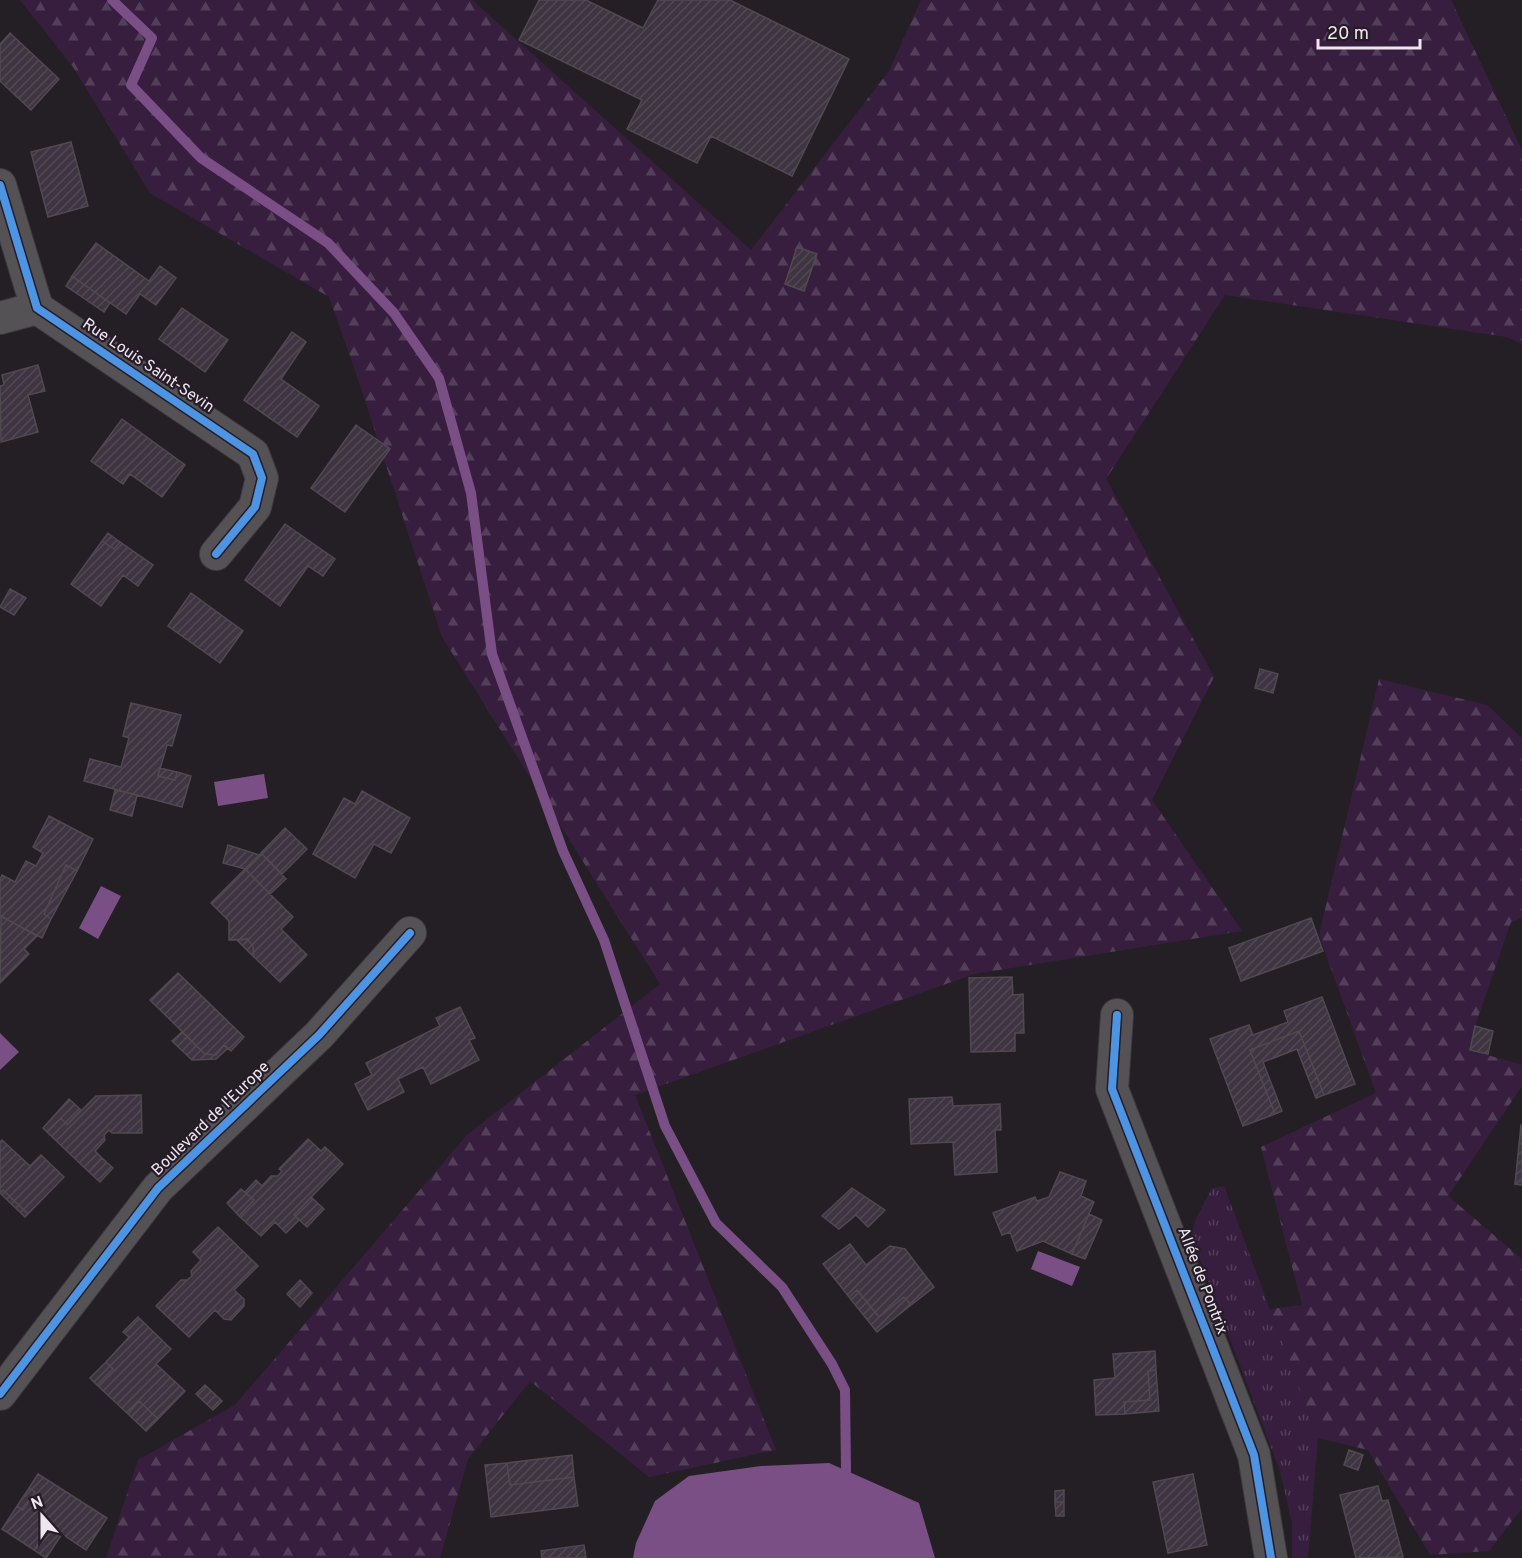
<svg xmlns="http://www.w3.org/2000/svg" width="1522" height="1558" viewBox="0 0 1522 1558" font-family="Overpass,sans-serif">
<defs>
<pattern id="grass-tufts" width="24" height="20" patternUnits="userSpaceOnUse" patternTransform="scale(1.5)"><rect width="24" height="20" fill="#371e3e"/><path d="M3 7l-1-3M5 7V3M7 7l1-3M15 17l-1-3M17 17v-4M19 17l1-3" fill="none" stroke="#543f5a"/></pattern>
<pattern id="forest-firs" width="22" height="20" patternUnits="userSpaceOnUse" patternTransform="scale(1.5)"><rect width="22" height="20" fill="#371e3e"/><path d="M5 1l3.5 6h-7zM16 11l3.5 6h-7z" fill="#543f5a"/></pattern>
<pattern id="building-hatch" width="6" height="6" patternUnits="userSpaceOnUse" patternTransform="scale(1.5)"><rect width="6" height="6" fill="#3f3441"/><path d="M-1 1l2-2M0 6l6-6M5 7l2-2" fill="none" stroke="#524854"/></pattern>
</defs>
<rect width="100%" height="100%" fill="#241f25"/>
<path fill="url(#grass-tufts)" d="M1224 1186 1318 1438 1308 1558H1292V1523L1280 1471 1191 1236 1195 1221 1212 1188Z"/>
<path fill="url(#forest-firs)" d="M20 0H472L751 250 889 71 921 0H1451L1522 150V344L1507 337 1225 295 1106 479 1214 677 1152 800 1242 931 974 974 635 1095 776 1450 649 1477 530 1381 468 1459 440 1558H106L138 1460 235 1405 467 1135 660 984 442 637 357 376 329 297 150 193 73 67Z
M1379 679 1487 705 1522 738V918L1511 922 1475 1026 1470 1050 1522 1065V1086L1448 1196 1522 1259V1508L1489 1551 1430 1555 1368 1450 1318 1438 1270 1309 1302 1305 1261 1147 1376 1093 1319 935Z"/>
<path fill="#7a4f85" d="M264 774 268 798 218 806 214 782Z
M101 886 121 896 98 939 79 928Z
M0 1033 19 1052 0 1070Z
M1038 1251 1080 1267 1072 1286 1031 1269Z
M829 1463 919 1503 935 1558H633L636 1543 655 1501 689 1476 761 1466Z"/>
<g fill="none" stroke-linecap="round" stroke-linejoin="round">
<path stroke="#7a4f85" stroke-width="10" d="M112 0 152 38 131 85 201 158 328 243 394 313 439 378 471 493 492 654 563 851 604 940 665 1126 716 1223 782 1287 832 1364 845 1390 846 1471 844 1483"/>
</g>
<path fill="url(#building-hatch)" stroke="#4f4a50" stroke-width="1.5" d="M539 0H586L643 28 658 0H730L849 59 792 176 711 136 697 163 627 129 642 100 519 40Z
M10 33 59 79 31 110 0 81V44Z
M71 142 88 206 48 217 31 152Z
M96 243 149 281 160 266 176 278 156 305 140 294 126 314 72 276Z
M797 247 817 254 804 291 785 284Z
M72 276 110 303 104 312 66 286Z
M182 308 228 340 205 372 159 339Z
M292 332 306 342 281 379 319 406 297 437 244 400Z
M38 365 45 391 28 395 38 432 1 442 0 386 4 385 2 375Z
M122 419 185 465 162 497 130 474 123 484 91 461Z
M356 425 390 449 345 512 311 488Z
M285 524 335 559 323 576 308 566 280 606 245 580Z
M108 533 120 542 114 549 102 541Z
M102 541 114 549 120 542 153 565 138 586 123 575 101 606 71 584Z
M10 589 26 598 14 615 0 607Z
M191 593 243 631 220 663 168 626Z
M1260 669 1278 674 1273 693 1255 688Z
M131 703 181 715 172 746 167 745 158 776 175 780 177 772 191 776 182 807 84 781 90 759 121 767 129 738 123 736Z
M160 768 177 772 175 780 158 776Z
M115 790 137 795 132 816 110 810Z
M362 791 410 818 391 853 374 844 355 878 313 854 344 798 355 804Z
M49 816 93 839 77 871 66 865 44 914 51 919 42 938 0 916V880L2 875 15 882 26 861 36 866 43 853 33 847Z
M285 828 307 849 282 874 261 853Z
M228 845 259 855 245 869 223 863Z
M261 853 286 879 270 894 245 869Z
M66 865 77 871 51 919 44 914Z
M245 869 293 917 281 929 307 955 280 982 254 957 253 946 247 939 229 940V921L211 903Z
M1 916 37 936 24 949 29 954 0 983Z
M1311 918 1323 951 1241 981 1229 948Z
M247 939 253 946 254 957 237 940Z
M178 973 244 1037 231 1051 224 1045 216 1055 205 1054 150 1000Z
M1012 977 1013 995 1023 994 1024 1033H1015V1051L971 1052 969 978Z
M1322 997 1355 1084 1324 1095 1299 1031 1250 1050 1275 1114 1243 1126 1210 1039 1249 1025 1253 1035 1288 1022 1284 1011Z
M460 1007 475 1038 469 1040 479 1060 431 1084 423 1067 398 1079 404 1092 368 1110 355 1084 372 1075 366 1063 440 1026 436 1018Z
M1475 1026 1493 1031 1488 1054 1470 1050Z
M1299 1031 1324 1095 1316 1098 1297 1049 1263 1062 1282 1111 1275 1114 1250 1050Z
M182 1032 205 1054 216 1055 224 1045 228 1048 216 1059 192 1060 172 1041Z
M141 1095 142 1133H112L109 1130 104 1135 105 1140 95 1151 102 1158 89 1172 47 1132 61 1118 67 1125 96 1096Z
M952 1097 953 1106 1000 1104 1001 1130H995L997 1172 955 1175 953 1142 911 1144 909 1099Z
M69 1099 81 1110 67 1125 61 1118 47 1132 43 1128Z
M1521 1125 1522 1126V1185L1515 1184Z
M308 1139 321 1151 325 1147 343 1164 294 1215 299 1220 286 1233 275 1222 261 1236 239 1216 254 1200 245 1192 256 1180 262 1186 271 1176H278L282 1171 279 1169Z
M2 1140 30 1166 41 1155 64 1177 28 1214 3 1190 0 1193V1142Z
M102 1158 113 1168 100 1182 89 1172Z
M1060 1172 1086 1181 1081 1196 1094 1202 1072 1254 1043 1241 1017 1251 1010 1232 1002 1235 993 1213 1035 1197 1037 1201 1049 1197Z
M852 1188 885 1210 868 1227 856 1215 839 1229 822 1216Z
M241 1189 254 1200 239 1216 227 1203Z
M3 1190 28 1214 25 1217 0 1193Z
M311 1197 324 1209 307 1227 294 1215Z
M1089 1214 1102 1220 1085 1259 1072 1254Z
M218 1227 258 1266 234 1290 244 1299V1306L231 1320 224 1319 215 1310 189 1337 156 1306 181 1280H187L192 1276 191 1271 201 1260 193 1252Z
M850 1244 866 1265 890 1246 905 1249 934 1287 911 1305 904 1297 879 1317 857 1290 849 1297 823 1264Z
M300 1280 312 1293 300 1307 287 1294Z
M857 1290 879 1317 904 1297 911 1305 877 1332 849 1297Z
M138 1317 171 1349 156 1364 185 1391 158 1419 139 1401 128 1414 97 1385 113 1369 106 1362 129 1337 123 1332Z
M1155 1351 1156 1370 1148 1371 1150 1400 1124 1402 1125 1414 1096 1415 1094 1380 1115 1378 1113 1354Z
M106 1362 113 1369 97 1385 90 1378Z
M1156 1370 1159 1411 1125 1414 1124 1402 1150 1400 1148 1371Z
M205 1385 222 1401 213 1410 196 1394Z
M139 1401 158 1419 146 1431 128 1414Z
M1349 1450 1363 1455 1358 1470 1344 1465Z
M572 1455 574 1477 510 1485 507 1463Z
M507 1463 510 1485 574 1477 578 1506 491 1517 485 1465Z
M38 1474 107 1518 86 1550 50 1526 34 1550 2 1529 17 1506 23 1510 35 1492 29 1488Z
M1193 1474 1207 1545 1168 1553 1153 1482Z
M1378 1486 1382 1501 1388 1500 1403 1557 1356 1558 1340 1495Z
M29 1488 35 1492 23 1510 17 1506Z
M1064 1490V1502H1055V1491Z
M1055 1502H1064V1516H1056Z
M50 1526 62 1534 46 1558 34 1550Z
M584 1545 586 1558H542L541 1551Z"/>
<g fill="none" stroke-linecap="round" stroke-linejoin="round">
<g stroke="#3e393f" stroke-width="34">
<path id="minor" d="M0 185 37 308 253 454 262 478 255 507 216 554
M0 318 37 308
M1117 1015 1112 1089 1254 1455 1271 1558
M0 1394 158 1188 319 1035 410 933"/>
</g>
<use href="#minor" stroke="#555256" stroke-width="32"/>
<g stroke="#251c28" stroke-width="11">
<path id="cycleway" d="M0 185 37 308 253 454 262 478 255 507 216 554
M1117 1015 1112 1089 1254 1455 1271 1558
M0 1394 158 1188 319 1035 410 933"/>
</g>
<use href="#cycleway" stroke="#4d94e3" stroke-width="8"/>
</g>
<g text-anchor="middle" dominant-baseline="central" stroke-width="4.5" stroke-linejoin="round" paint-order="stroke">
<g font-size="16" fill="#eee7ef" stroke="#251c28">
<text transform="translate(148 366) rotate(34)">Rue Louis Saint-Sevin</text>
<text transform="translate(211 1119) rotate(-44)">Boulevard de l'Europe</text>
<text transform="translate(1202 1281) rotate(69)">Allée de Pontrix</text>
</g>
</g>
<g transform="translate(42 1516) rotate(339)" stroke="#251c28" stroke-width="4.5" paint-order="stroke">
<path d="M0-4.5L10 22L0 15L-10 22Z" fill="#eee7ef"/>
<text y="-9" font-size="16" font-weight="bold" text-anchor="middle" fill="#eee7ef">N</text>
</g>
<path d="M1318 39v9h102v-9" fill="none" stroke="#eee7ef" stroke-width="3"/>
<text x="1327" y="39" font-size="18" fill="#eee7ef" stroke="#251c28" stroke-width="4.5" paint-order="stroke">20 m</text>
</svg>
